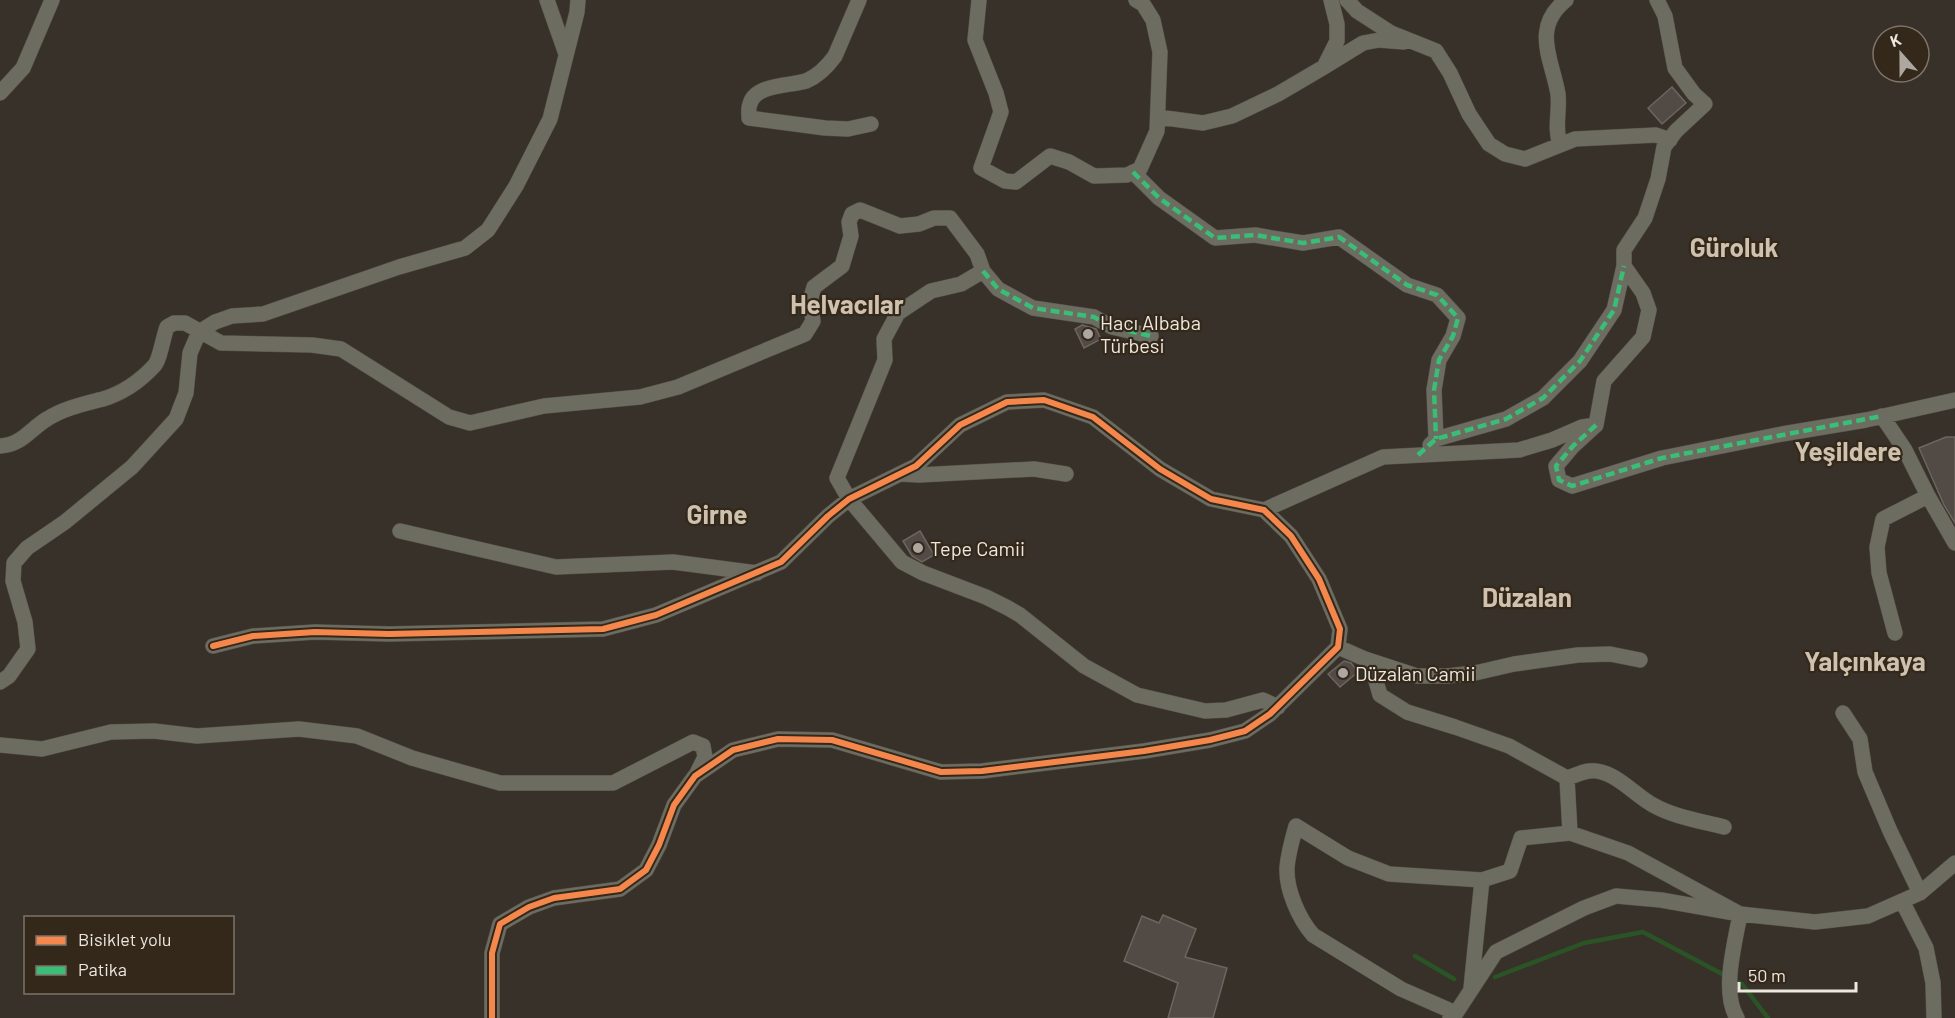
<svg xmlns="http://www.w3.org/2000/svg" width="1955" height="1018" viewBox="0 0 1955 1018" font-family="Barlow,sans-serif">
<rect width="100%" height="100%" fill="#373129"/>
<g fill="none" stroke-linecap="round" stroke-linejoin="round">
<path stroke="#2a5425" stroke-width="4.5" d="M1415 956 1454 979
M1495 977 1584 943 1643 932 1726 976
M1733 980 1742 984 1768 1018"/>
</g>
<path fill="#514a45" stroke="#6c6560" stroke-width="1.5" d="M1672 87 1686 103 1662 124 1648 108Z
M1082 325 1096 329 1101 339 1084 348 1075 329Z
M1946 437H1955V523L1944 505 1919 448Z
M920 531 934 555 922 562 912 556 903 541Z
M1344 661 1351 663 1358 672 1340 687 1328 674Z
M1163 915 1196 929 1185 957 1227 968 1213 1018H1168L1178 983 1124 961 1142 916 1159 923Z"/>
<g fill="none" stroke-linecap="round" stroke-linejoin="round">
<g stroke="#534e47" stroke-width="16">
<path id="minor" d="M547 0 566 54
M859 0 835 56C827 67 818 76 806 81 790 86 755 84 750 104 748 108 749 114 749 118L825 128 848 129 871 124
M979 0 975 40 996 93 1001 112 981 168 1005 181 1016 182 1050 156 1069 162 1094 176 1127 175 1140 169 1157 131 1160 52 1153 20 1143 4 1136 0
M1347 0 1357 11 1391 33 1436 51 1450 73 1469 114 1489 144 1505 154 1525 159 1575 139 1656 135 1670 140
M1324 67 1363 43 1379 40 1404 42
M0 93 23 68 52 0
M1158 117 1203 123 1232 116 1278 94 1324 67 1337 41V24L1331 0
M1560 145C1554 127 1560 112 1558 94 1552 59 1531 28 1566 0
M1133 172 1159 198 1215 238 1255 235 1303 243 1339 237 1407 285 1437 295 1458 318 1453 336 1439 360 1434 390 1436 439
M983 271 998 289 1033 308 1094 317 1112 327 1151 336
M1882 416 1905 450 1928 496 1955 543
M1596 425 1573 446 1556 466 1559 480 1572 486 1662 458 1782 434 1866 420 1955 400
M1430 445 1436 439 1506 419 1543 398 1580 361 1614 310 1624 266
M0 446C22 445 30 429 47 419 64 408 84 404 103 399 123 393 140 381 154 366 160 360 163 337 167 327L174 323H185L221 343 312 345 341 349 449 417 470 423 544 406 640 397 678 387 805 334 813 321 810 301 814 287 842 266 851 236 849 222 852 214 860 210 900 226 919 224 934 218H950L977 254 983 271 961 284 931 291 898 313 884 339 885 360 837 478 849 499 902 562 923 573 986 597 1008 608 1020 615 1084 666 1137 695 1205 711 1226 710 1263 700 1278 707
M900 474 919 475 1034 469 1066 474
M1264 510 1383 457 1519 450 1552 440 1582 427 1596 425 1604 381 1643 337 1649 310 1643 293 1624 266V250L1645 218 1658 179 1664 147 1676 131 1705 104 1694 94 1675 68 1665 16 1657 0
M400 531 556 567 673 562 757 573
M1895 633 1879 573 1877 547 1883 519 1928 496
M213 646 253 636 315 632 389 634 603 629 656 615 781 562 828 516 849 499 916 466 960 425 1007 402 1044 400 1093 417 1160 469 1211 499 1264 510 1291 536 1319 579 1340 629 1338 647 1270 714 1245 731 1210 740 1144 751 982 771 941 772 832 740 778 739 733 750 695 776 674 805 659 845 646 870 620 889 554 898 529 907 500 924 492 953V1018
M1338 647 1365 659 1374 674 1380 695 1407 712 1455 727 1509 746 1567 778 1570 833 1628 853 1740 914C1735 943 1721 992 1737 1018
M1365 659 1417 676H1447L1475 673 1514 664 1578 655 1610 654 1640 660
M0 682 9 676 28 649 25 622 13 581 14 563 27 548 65 522 132 467 176 419 186 393 190 353 199 332 215 322 232 316 263 314 399 267 465 248 488 230 516 186 550 119 577 12 578 0
M1843 713 1860 739 1865 772 1890 831 1920 893
M0 745 42 749 111 732 154 731 197 736 299 729 357 736 412 758 500 783H613L693 742 703 746 705 757 697 773
M1567 778C1574 776 1581 772 1589 771 1613 768 1634 795 1653 805 1674 817 1701 821 1724 827
M1902 901 1926 948 1933 983 1934 1018
M1471 988 1482 880
M1456 1013 1401 989 1313 935C1299 919 1286 890 1287 868 1288 854 1292 840 1296 826L1348 858 1389 874 1482 880 1510 871 1521 838 1570 833
M1450 1018 1456 1013 1496 952 1584 908 1616 896 1661 900 1740 914 1815 922 1868 916 1920 893 1955 863"/>
</g>
<use href="#minor" stroke="#6c6c61" stroke-width="15"/>
<path stroke="#3abd76" stroke-width="4.5" stroke-dasharray="9 4.5" stroke-linecap="butt" d="M1133 172 1159 198 1215 238 1255 235 1303 243 1339 237 1407 285 1437 295 1458 318 1453 336 1439 360 1434 390 1436 439
M983 271 998 289 1033 308 1094 317 1112 327 1151 336
M1596 425 1573 446 1556 466 1559 480 1572 486 1662 458 1882 416
M1418 455 1436 439 1506 419 1543 398 1580 361 1614 310 1624 266"/>
<g stroke="#33281a" stroke-width="10">
<path id="cycleway" d="M213 646 253 636 315 632 389 634 603 629 656 615 781 562 828 516 849 499 916 466 960 425 1007 402 1044 400 1093 417 1160 469 1211 499 1264 510 1291 536 1319 579 1340 629 1338 647 1270 714 1245 731 1210 740 1144 751 982 771 941 772 832 740 778 739 733 750 695 776 674 805 659 845 646 870 620 889 554 898 529 907 500 924 492 953V1018"/>
</g>
<use href="#cycleway" stroke="#f5874c" stroke-width="6"/>
</g>
<g fill="#aea79f" stroke="#33281a" stroke-width="2">
<circle cx="1088" cy="334" r="6"/>
<circle cx="918" cy="548" r="6"/>
<circle cx="1343" cy="673" r="6"/>
</g>
<g text-anchor="middle" dominant-baseline="central" stroke-width="4.5" stroke-linejoin="round" paint-order="stroke">
<g font-size="20" fill="#eee7de" stroke="#33281a" text-anchor="start">
<text x="1100" y="322">Hacı Albaba<tspan x="1100" dy="23">Türbesi</tspan></text>
<text x="930" y="548">Tepe Camii</text>
<text x="1355" y="673">Düzalan Camii</text>
</g>
<g font-size="26" font-weight="bold" fill="#cec1ae" stroke="#33281a">
<text x="1734" y="246">Güroluk</text>
<text x="847" y="303">Helvacılar</text>
<text x="1848" y="450">Yeşildere</text>
<text x="717" y="513">Girne</text>
<text x="1527" y="596">Düzalan</text>
<text x="1865" y="660">Yalçınkaya</text>
</g>
</g>
<rect x="24" y="916" width="210" height="78" fill="#33281a" stroke="#7e7468" stroke-width="1.5"/>
<rect x="36" y="936" width="30" height="9" fill="#f5874c" stroke="#7e7468" stroke-width="1.5"/>
<text x="78" y="946" font-size="18" fill="#eee7de">Bisiklet yolu</text>
<rect x="36" y="966" width="30" height="9" fill="#3abd76" stroke="#7e7468" stroke-width="1.5"/>
<text x="78" y="976" font-size="18" fill="#eee7de">Patika</text>
<g transform="translate(1901 54) rotate(339)"><circle r="28" fill="#33281a" stroke="#7e7468" stroke-width="1.5"/>
<path d="M0-4.5L10 22L0 15L-10 22Z" fill="#aea79f"/>
<text y="-9" font-size="16" font-weight="bold" text-anchor="middle" fill="#eee7de">K</text>
</g>
<path d="M1739 982v9h117v-9" fill="none" stroke="#eee7de" stroke-width="3"/>
<text x="1748" y="982" font-size="18" fill="#eee7de" stroke="#33281a" stroke-width="4.5" paint-order="stroke">50 m</text>
</svg>
